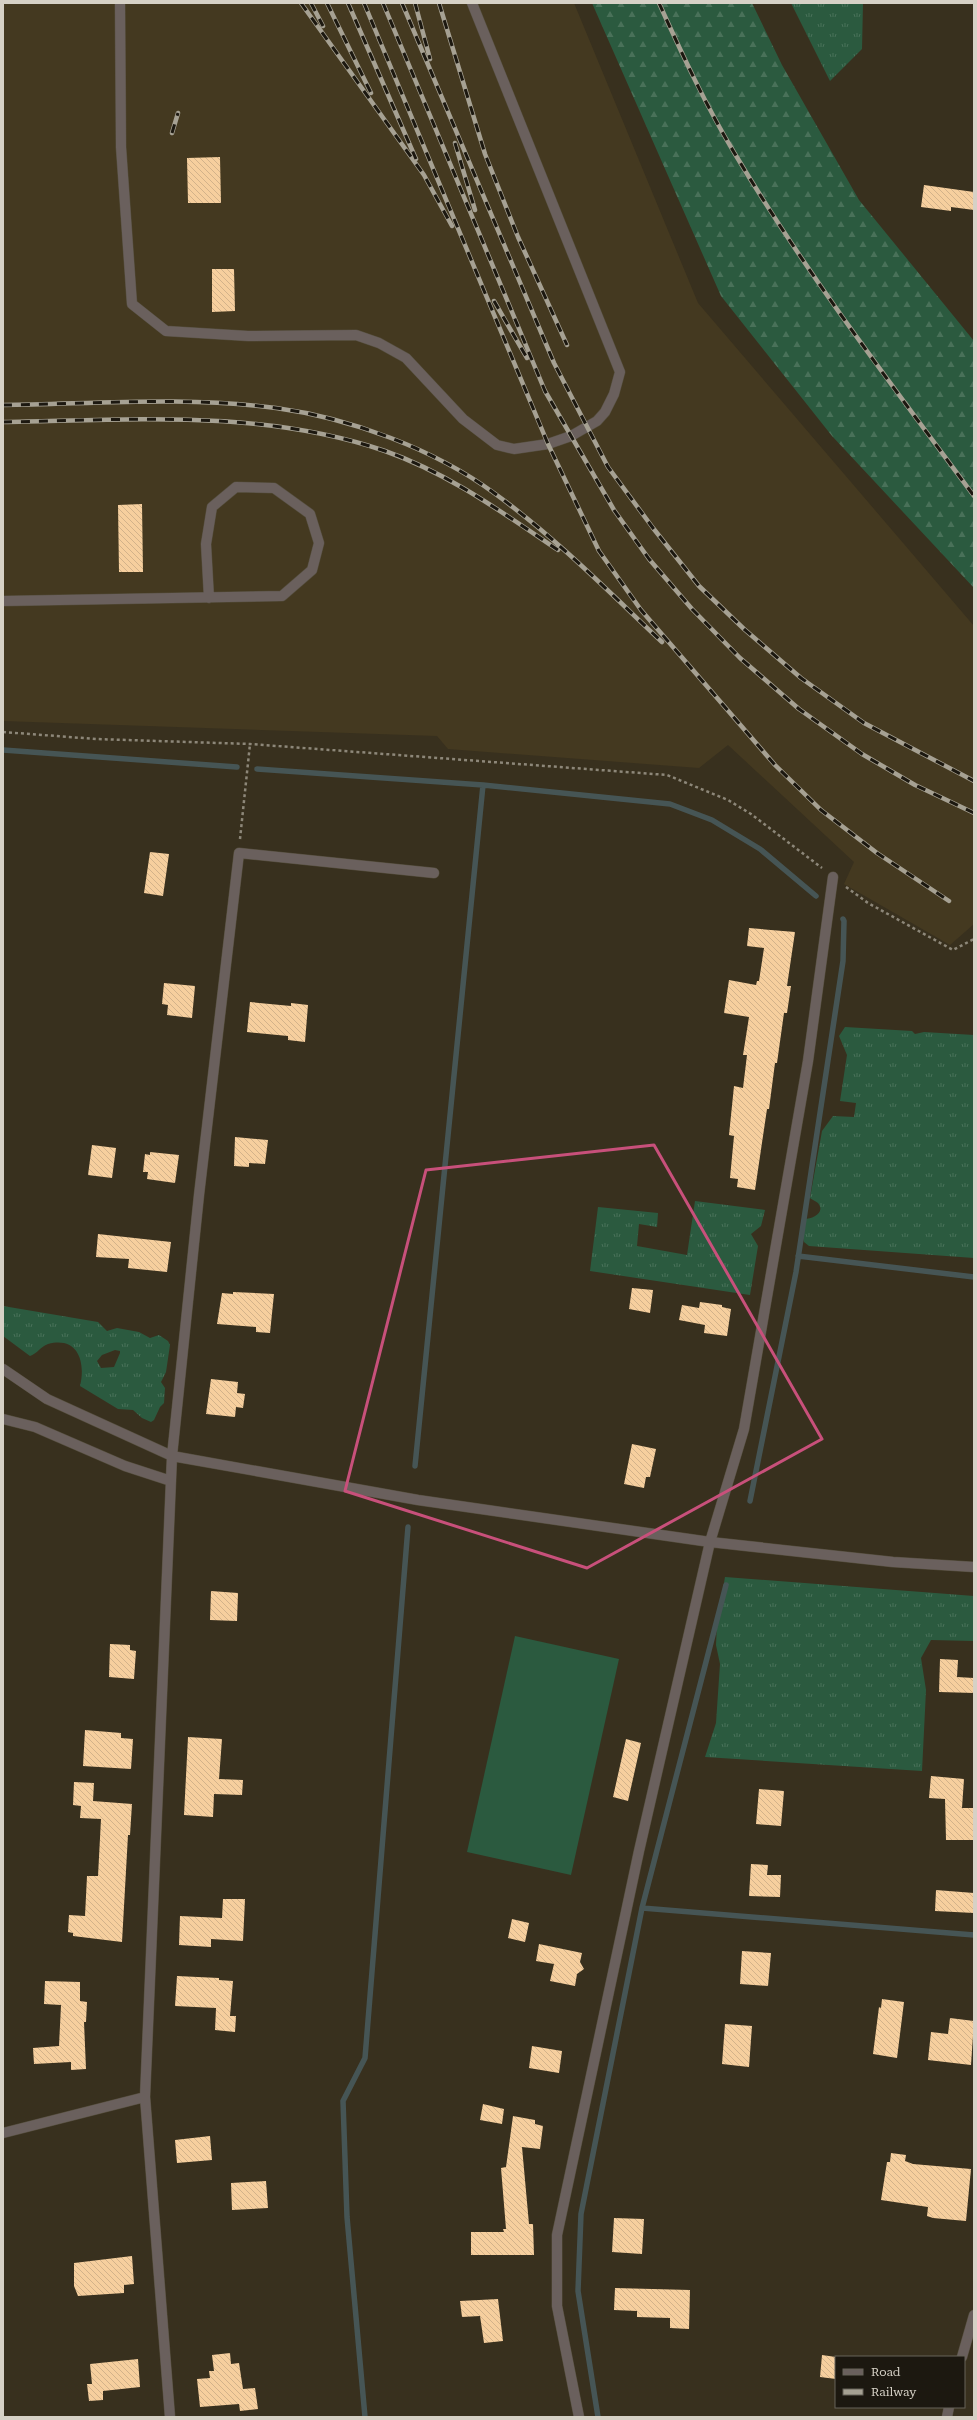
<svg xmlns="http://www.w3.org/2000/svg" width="977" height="2420" viewBox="0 0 977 2420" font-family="'Roboto Serif',serif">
<defs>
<pattern id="grass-tufts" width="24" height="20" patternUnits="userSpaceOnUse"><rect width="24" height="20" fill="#2b5a3f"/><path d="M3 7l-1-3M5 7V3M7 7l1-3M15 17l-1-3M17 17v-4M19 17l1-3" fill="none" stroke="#497159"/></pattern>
<pattern id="forest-firs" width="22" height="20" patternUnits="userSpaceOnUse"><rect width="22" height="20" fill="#2b5a3f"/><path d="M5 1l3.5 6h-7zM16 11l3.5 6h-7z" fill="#497159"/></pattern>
<pattern id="building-back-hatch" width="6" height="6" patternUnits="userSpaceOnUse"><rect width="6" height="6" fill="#f6cf9e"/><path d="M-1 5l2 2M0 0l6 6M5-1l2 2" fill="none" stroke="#d2b28a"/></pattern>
</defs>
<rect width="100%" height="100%" fill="#38301e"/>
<path fill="#443920" d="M3 3H574L698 303 974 626V924L950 945 844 884 854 862 728 745 699 768 448 749 437 736 3 721Z"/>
<path fill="url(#grass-tufts)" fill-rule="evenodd" d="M791 3H863L862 49 830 81Z
M845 1027 912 1031 915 1034 924 1032 974 1035V1258L809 1246 804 1242 802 1234 805 1219C812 1219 826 1213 818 1203 816 1201 812 1200 810 1198L822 1131 833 1116 854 1117 856 1103 840 1101 847 1055 839 1036Z
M695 1201 765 1210 761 1226 751 1234 758 1246 750 1295 590 1271 598 1207 658 1213 657 1227 639 1224 637 1246 687 1255Z
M3 1306 98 1322 107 1331 117 1328 139 1332 150 1338 159 1335 168 1341 170 1345 166 1372 161 1382 165 1388 164 1403 160 1407 154 1420 151 1422 142 1418 133 1410 118 1409 80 1386C86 1362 78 1336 48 1344 40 1347 38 1353 30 1356L3 1336ZM115 1350 120 1351V1353L114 1367 101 1368 97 1361 102 1355Z
M725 1577 974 1596V1641L931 1640 921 1658 926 1690 922 1771 705 1757 716 1723 720 1664 716 1645 717 1624Z"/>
<path fill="url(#forest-firs)" d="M592 3H752L782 65 859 200 974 341V588L832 436 721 296Z"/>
<path fill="#2b5a3f" d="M515 1636 619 1659 571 1875 467 1852Z"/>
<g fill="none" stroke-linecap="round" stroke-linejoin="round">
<path stroke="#465555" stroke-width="5.5" d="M3 750 237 767
M257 769 483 785 670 804 712 820 760 849 816 896
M798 1256 974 1277
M415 1466 483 785
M750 1501 796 1272 843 961 844 921 843 919
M642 1908 974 1935
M365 2417 347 2217 343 2101 365 2058 408 1527
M598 2417 578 2291 581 2214 642 1908 726 1585"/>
</g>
<path fill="url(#building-back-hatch)" d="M220 157 221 203H188L187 158Z
M924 185 974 192V210L951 207V211L921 207Z
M212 269H234L235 311 212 312Z
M142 504 143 572H119L118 505Z
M150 852 169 854 163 896 144 893Z
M749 928 795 932 787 986H791L787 1013H784L777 1063H775L769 1109H767L755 1190 737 1187 738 1179 730 1178 734 1136 729 1135 734 1086 743 1088 747 1055H743L749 1017 724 1013 729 980 756 985 757 981H759L764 948 747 946Z
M164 983 195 986 192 1018 167 1015 168 1005 162 1004Z
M250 1002 291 1006V1003L308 1005 305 1042 288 1040V1036L247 1032Z
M235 1137 268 1140 265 1164 249 1163V1167L234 1166Z
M92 1145 116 1148 112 1178 88 1175Z
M150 1152 179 1155 175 1183 147 1179 148 1172H143L145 1154 150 1155Z
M98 1234 171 1242 167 1272 128 1268 129 1259 96 1257Z
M632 1288 653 1290 650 1313 629 1309Z
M233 1292 274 1294 270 1333 256 1332V1327L217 1324 222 1293 233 1294Z
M700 1302 722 1305V1307L731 1309 727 1336 704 1333 705 1325 679 1320 682 1305 699 1308Z
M211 1379 238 1382 237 1393 245 1394 243 1408 236 1407 235 1417 206 1414Z
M632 1444 656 1449 650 1477H646L644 1488 624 1484Z
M211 1591 238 1593 237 1621 210 1620Z
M110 1644 130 1645V1650L136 1651 134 1679 109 1677Z
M940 1659 958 1660 957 1677 974 1678V1693L939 1692Z
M85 1730 121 1733V1738L133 1739 131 1769 83 1766Z
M188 1737 222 1739 219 1779 243 1780 242 1795 214 1794 213 1817 184 1815Z
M626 1739 641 1743 628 1801 613 1797Z
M931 1776 964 1779 962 1808H974V1840H946L945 1799 929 1798Z
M74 1782 94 1783 93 1801 132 1804 130 1835H128L122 1942 73 1936V1933L68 1932 69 1915 85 1916 87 1876H98L101 1819 80 1818 81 1806 73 1805Z
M759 1789 784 1791 781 1826 756 1824Z
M751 1864 768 1865 767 1875H781L780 1897 749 1896Z
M936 1890 974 1893V1913L935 1911Z
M223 1899H245L243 1941 211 1939V1947L179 1945 180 1916 222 1918Z
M512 1919 529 1923 525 1942 508 1938Z
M539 1944 582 1953 580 1962 584 1969 577 1974 575 1986 550 1981 554 1964 536 1961Z
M742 1951 771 1953 768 1986 740 1984Z
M177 1976 219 1978V1980L233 1981 230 2016H236L235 2032 215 2030 216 2008 175 2006Z
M45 1981 80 1982V2001L87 2002 86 2022H84L86 2069 71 2070V2062L34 2064 33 2048 59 2046 61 2005 44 2004Z
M882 1999 904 2002 897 2058 873 2054 879 2007 881 2008Z
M950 2018 974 2021 971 2065 928 2060 931 2032 948 2034Z
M725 2024 752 2026 749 2067 722 2064Z
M532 2046 562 2051 559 2073 529 2068Z
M483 2104 504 2109 502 2124 480 2120Z
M513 2116 535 2120V2124L543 2126 540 2149 522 2147 529 2224H533L534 2255H471V2232H504L503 2229H506L501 2168 506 2167Z
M210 2136 212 2160 177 2163 175 2140Z
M891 2153 906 2155 905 2161 913 2164 971 2169 966 2221 933 2218 927 2216 928 2207 881 2200 887 2162H890Z
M266 2181 268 2208 232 2210 231 2183Z
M614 2218 644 2219 642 2254 612 2252Z
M132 2256 134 2284 124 2285V2293L78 2296 74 2286V2263Z
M615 2288 690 2290 689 2329 670 2328V2318L637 2317V2311L614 2310Z
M498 2299 503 2341 484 2343 480 2316 462 2317 460 2301Z
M230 2353 231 2364 239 2363 243 2389 255 2388 258 2409 240 2411 239 2404 200 2407 197 2379 210 2378 209 2371H214L212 2355Z
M822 2355 836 2357V2379L820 2377Z
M138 2359 140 2387 103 2391V2400L89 2401 87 2384H92L90 2364Z"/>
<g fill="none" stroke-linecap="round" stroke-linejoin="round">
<g stroke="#544d3c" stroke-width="11">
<path id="minor" d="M120 3 121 147 132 304 166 331 248 336 356 335 379 343 406 358 463 419 497 445 514 449 548 444 571 436 597 421 605 412 614 394 620 372 472 3
M3 601 282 596 312 570 319 543 310 514 274 488 236 487 212 507 206 544 209 598
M3 1369 47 1399 172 1456 418 1500 710 1542 893 1562 974 1567
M3 1419 35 1427 125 1466 171 1481
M3 2133 145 2097
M962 2357 974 2315
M170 2417 145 2097 172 1456 199 1195 239 853 434 873
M579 2417 557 2306V2235L639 1851 710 1542 744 1429 808 1061 833 877
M947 2417 949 2407"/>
</g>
<path stroke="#8d8779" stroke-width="2.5" stroke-dasharray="3 3" stroke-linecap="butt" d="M3 732 96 739 250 744 667 775 728 800 751 814 822 868
M240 839 250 744
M846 887 868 903 953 950 974 939"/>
<use href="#minor" stroke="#6a605d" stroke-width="10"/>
<g stroke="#a6a193" stroke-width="4.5">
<path id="rail" d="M301 3 424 175 452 226
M311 3 323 26
M327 3 371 93
M348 3 416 159
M364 3 548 444 599 551 641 610 775 765 821 810 877 853 949 901
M383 3 545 391 614 510 649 559 692 609 740 658 799 709 862 754 915 785 974 813
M402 3 554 363 608 467 653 528 699 586 744 629 801 678 864 723 974 781
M415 3 430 59
M439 3 485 154 518 237 567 345
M659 3C682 54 706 106 735 154 806 273 891 384 974 496
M172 133 178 113
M455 143 475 210
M494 301 527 358
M3 405C93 404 186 396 276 408 350 418 434 449 494 493 555 537 608 591 662 642
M3 422C131 420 262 409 385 451 448 473 503 513 558 550"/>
</g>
<use href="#rail" stroke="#1c1810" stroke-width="3" stroke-dasharray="9" stroke-linecap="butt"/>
</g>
<path fill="none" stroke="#c8507b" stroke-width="3" stroke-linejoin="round" d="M654 1145 822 1439 587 1568 345 1491 426 1170Z"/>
<rect width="977" height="2420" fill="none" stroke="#d6d1c6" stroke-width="8"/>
<rect x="835" y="2356" width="130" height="52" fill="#1c1810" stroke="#666259"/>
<rect x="843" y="2369" width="20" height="6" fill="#6a605d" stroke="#666259"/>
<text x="871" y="2376" font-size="12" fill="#d6d1c6">Road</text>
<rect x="843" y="2389" width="20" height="6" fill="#a6a193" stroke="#666259"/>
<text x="871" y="2396" font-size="12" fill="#d6d1c6">Railway</text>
</svg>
